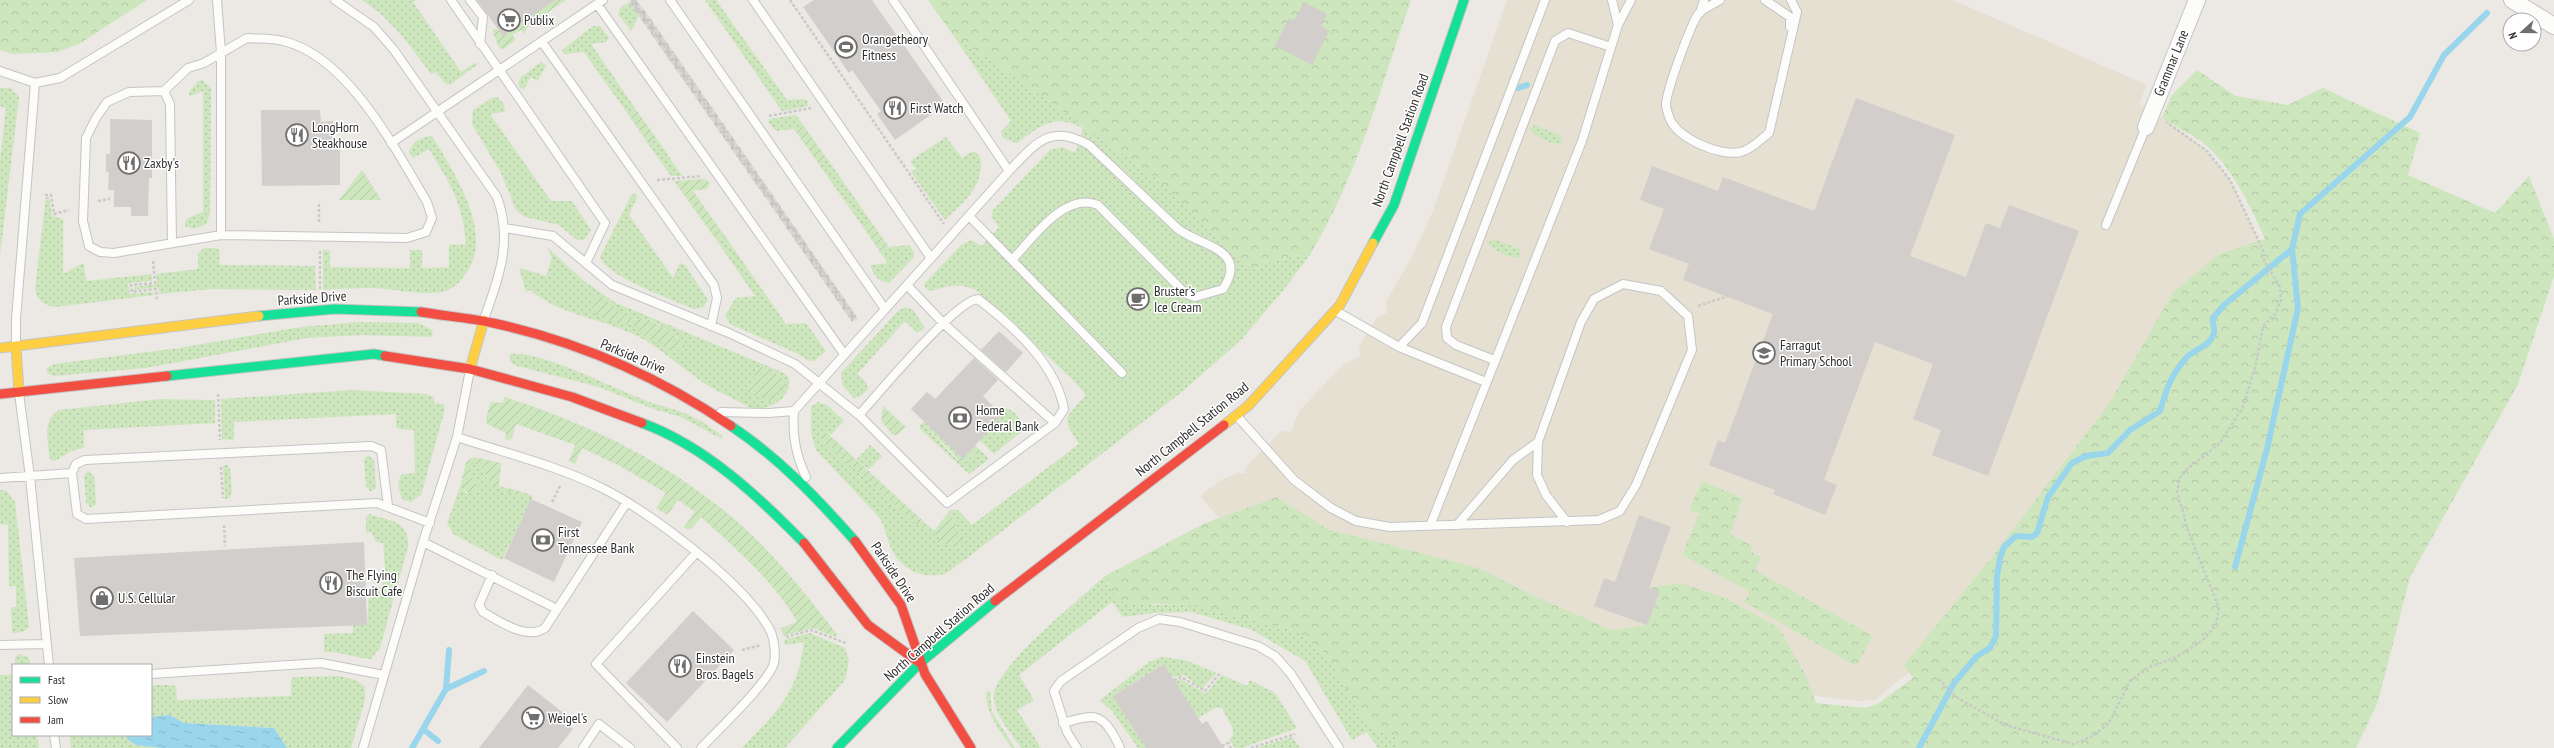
<svg xmlns="http://www.w3.org/2000/svg" width="2554" height="748" viewBox="0 0 2554 748" font-family="'PT Sans Narrow',sans-serif">
<defs>
<pattern id="grass-dots" width="8" height="8" patternUnits="userSpaceOnUse"><rect width="8" height="8" fill="#cee6be"/><path d="M2 2h.1M6 6h.1" fill="none" stroke="#b1c6a4" stroke-width="1.8" stroke-linecap="round"/></pattern>
<pattern id="forest-crowns" width="20" height="18" patternUnits="userSpaceOnUse"><rect width="20" height="18" fill="#cee6be"/><path d="M2 6a3 3 0 1 1 6 0M12 15a3 3 0 1 1 6 0" fill="none" stroke="#b1c6a4"/></pattern>
<pattern id="garden-furrows" width="10" height="10" patternUnits="userSpaceOnUse"><rect width="10" height="10" fill="#cee6be"/><path d="M-1 1l2-2M0 10L10 0M9 11l2-2" fill="none" stroke="#b1c6a4"/></pattern>
<pattern id="plaza-grid" width="8" height="8" patternUnits="userSpaceOnUse"><rect width="8" height="8" fill="#dad6d2"/><path d="M0 4h8M4 0v8" fill="none" stroke="#bbb8b5"/></pattern>
<pattern id="water-ripples" width="26" height="14" patternUnits="userSpaceOnUse"><rect width="26" height="14" fill="#99d6ec"/><path d="M2 4q2-2 4 0t4 0M15 11q2-2 4 0t4 0" fill="none" stroke="#84b8cb"/></pattern>
</defs>
<rect width="100%" height="100%" fill="#ece8e4"/>
<path fill="#e6e0d3" d="M1507 0H1953L2147 85 2139 104 2152 110 2207 151 2230 180 2263 250 1920 668 1908 673 1875 700 1858 701 1790 693 1287 598 1200 496 1221 480 1238 473H1245L1246 467 1281 431 1291 432 1299 411 1343 365 1361 355 1359 346 1377 317 1387 313 1386 302 1413 255 1433 211Z"/>
<path fill="url(#grass-dots)" fill-rule="evenodd" d="M362 0H416L413 2 461 72 474 63 478 64 450 85 446 84 435 72 431 74C410 46 392 19 362 0Z
M705 0H716L787 100 803 99 807 100 808 106 782 111Z
M629 2 639 16 631 31 618 14 620 8Z
M593 26H600L609 38 606 42 591 44 637 111 630 117 584 52 564 54 562 50Z
M953 35 1022 82 1153 176 1232 253 1255 270 1263 263 1311 253 1286 287 1241 340 1183 391 962 562C957 565 950 572 944 574 922 579 902 570 892 550 886 539 886 526 878 516L816 450 811 433V407L818 402 827 405 844 421 831 435 824 430 822 440 916 524 941 537 937 542 942 545 950 544 960 549 961 537 950 510H958L972 525 1079 444C1060 416 1065 419 1086 395L1072 379 976 290C959 283 949 285 932 291L925 288 924 284 961 245 971 240 982 246 999 227 991 217 993 210 1050 150 1062 147 1075 153 1083 128C1052 113 1042 125 1017 143L1003 138 1001 132 1011 121Z
M541 62 546 65 538 81 531 77 524 89 520 88 518 84 520 78Z
M203 80 211 89 210 214 206 224 194 229 185 226V223L188 218 203 212V91L190 96 189 92 198 81Z
M0 88H11L19 97 0 255V161L6 108 0 106Z
M497 97 504 104 505 112 490 114 551 201H572L591 230 584 240H577L559 225 525 217 516 210 501 173 472 124 473 110 492 98Z
M796 115 804 126 796 132 794 129 776 131 769 123V119Z
M1535 125 1561 136 1562 143C1555 146 1533 136 1530 129Z
M432 136C454 173 497 235 464 276 459 283 451 291 442 292 421 296 391 288 369 288 354 288 339 289 323 290V249L330 251V267L410 268V250H422V268L449 267V245L466 244C463 203 450 183 429 149L413 158 409 152C413 141 421 137 432 136Z
M946 137 962 158 971 152H975C980 155 981 160 981 165 980 191 962 203 945 220L911 172 916 169 910 161Z
M657 139 682 176H671L649 145Z
M826 157 870 220 863 227 818 163Z
M632 194H636L637 197 629 215 673 278 680 263 685 265 708 300C705 307 701 309 693 309 674 300 605 276 600 257Z
M46 197H49L52 216 63 219V274L81 264H84L86 281 152 274V281L128 283 130 294 153 292 154 295 55 307C44 305 36 300 35 288Z
M725 236 786 324 806 323 826 351 814 361H809L798 354 730 324 725 315 736 298 755 296 717 241Z
M1493 239 1520 249V257C1514 260 1491 250 1488 243Z
M909 245 914 252V257L889 283C880 283 871 273 871 265L887 263 883 256 889 247Z
M547 247 584 281 616 303 784 373 789 378C791 400 771 408 752 410 748 405 721 393 712 388 688 374 668 354 645 340 609 319 562 317 530 290L526 292 519 268 546 276 552 258ZM625 313 629 319C636 320 640 318 646 319 655 320 668 332 678 337L671 353C657 339 632 333 625 313ZM761 366 784 378 775 397 753 396 748 387 753 383 756 369Z
M204 248H217L220 252 219 265 315 266 316 290 212 289 159 294 158 287 134 290V287L157 284 156 274 198 269V254Z
M906 307 913 310 925 328 917 333 905 321 857 374 866 382 868 389 860 397 854 398 843 386 841 373 899 310Z
M360 322 418 323 432 330 433 334 431 337 362 335 307 338 146 368 53 376 47 373V368L54 364 179 348 301 327Z
M510 354C544 351 614 389 649 402 664 407 680 410 695 418 705 423 714 430 723 436L722 439 681 417 653 409 599 387 517 366 510 362Z
M352 390 425 394 434 397V403L444 404 445 409 421 495 411 502 403 500C399 493 396 481 402 474L415 473 414 430 399 429 396 427V414L234 422V440L222 439 221 399Z
M160 399 215 400V423L84 430V448L71 451 55 461 50 459C48 441 41 421 59 410Z
M1002 408C1015 408 1021 419 1022 431L994 454 979 440 1002 415 998 411Z
M922 423 960 463H964L972 456 982 452 989 459 969 474 920 429V425Z
M870 445 882 456 869 469 856 460Z
M368 455 374 460 376 488 371 492 366 486 364 459Z
M476 464C485 466 483 473 487 479 493 488 510 492 520 495L519 491 533 496 502 560 453 534 447 523 460 487 466 493 476 491 477 484 470 472 472 465Z
M223 465H228L230 468 232 492 229 498 225 499Z
M88 471 94 476 96 504 91 508 86 502 84 475Z
M0 490 7 491 15 502 28 618 29 627 24 631 13 634 12 631 11 607H16V586H9L8 525 0 524Z
M369 514C390 521 410 521 408 547L380 648 371 659C354 658 341 651 324 652V634L353 633V625H367L369 591 371 588 382 587 385 568 383 543 376 542 371 532 366 533V518Z
M1105 576 1108 585 1153 605H1189L1297 631 1328 656 1365 722 1378 731 1395 736 1399 748H1378L1367 732 1352 740 1305 661 1252 630 1192 612 1154 613 1123 617 1112 602 1019 675 1034 700 1017 710 1041 748H1021C1011 732 993 714 994 695 995 667 1081 598 1105 576Z
M810 633 845 648 849 660 845 680 785 748H742C776 712 798 694 804 642L785 645 784 640Z
M18 654 29 657 30 665H15V658Z
M1162 657 1185 660 1217 673 1202 689 1184 675 1172 677 1164 664 1114 695 1146 748H1138L1112 711 1100 700 1149 662Z
M0 675H13V735H37L39 748H0Z
M1222 675 1247 686 1250 680 1275 693 1297 728 1242 748H1235L1229 740 1233 736V729L1222 708 1217 707 1198 718 1175 682 1180 679 1206 694Z
M339 676 356 680 365 687V700L351 748H287L274 728 184 723 170 715 151 717V685H173L176 687 177 700 291 696V679L295 677Z
M986 691 990 692 992 712 1015 748H1012C999 730 986 714 986 691Z
M70 735H127V739L136 745 161 748H71Z
M1292 737 1300 748H1257Z"/>
<path fill="url(#forest-crowns)" d="M0 0H147L79 44 57 52 11 54 0 50Z
M928 0H1411C1381 86 1358 175 1311 253L1263 263 1255 270 1232 253 1153 176 1022 82 953 35Z
M2197 70 2236 96 2288 105 2323 88 2420 133 2408 175 2495 213 2529 176 2554 239V276L2518 384 2410 577 2378 702 2356 748H1399L1395 736 1378 731 1365 722 1328 656 1297 631 1189 605 1125 603 1117 600 1105 576 1203 524 1277 497 1327 529 1479 568 1534 596 1611 630 1647 625 1660 592 1649 588 1680 583 1728 599 1779 628 1807 678 1816 703 1866 708 1879 703 1913 678 1904 665 1992 557 2108 405 2174 291 2219 254 2265 239C2251 207 2230 163 2202 142 2189 133 2175 126 2162 118L2172 95Z
M1702 481 1743 498 1730 534 1753 546 1750 551 1761 557 1755 570 1873 636 1856 666 1744 602 1750 592 1682 555 1699 514 1689 510Z"/>
<path fill="url(#garden-furrows)" d="M555 0H566L529 25 524 34 521 30 512 35 516 40 503 49 499 48 492 30 498 28 503 36Z
M637 111 657 139 649 145 630 117Z
M804 126 826 157 818 163 796 132Z
M362 170 381 200H339Z
M705 179 710 183 707 189 693 191 725 236 717 241 674 181Z
M870 220 889 247 883 256 863 227Z
M595 296 601 297C608 302 625 317 631 319 637 321 641 318 646 319 653 320 683 340 686 346L671 353C664 346 657 344 648 338 641 334 636 327 628 324 618 320 601 322 594 313 589 307 591 300 595 296Z
M761 366 784 378 787 385 771 402 748 394 746 389 753 383 756 369Z
M504 397C597 426 684 470 755 538 785 567 811 601 837 634L836 637 812 628 783 636 781 628 797 622C773 580 736 549 701 517L692 528 688 530 684 527 695 512 678 500 667 515 656 508 666 493 618 465 582 448 575 464 569 461 575 445 516 424 512 438 509 440 505 439 506 433 487 424 486 418 491 402 503 403Z
M883 406 906 427 897 435H893L881 421Z
M924 421 975 445 982 452 972 456 964 463 960 464 954 454 922 423Z
M824 430 934 531 950 510 961 537 962 547 960 549 950 544 942 545 937 542 941 537 916 524 822 440 821 433Z
M474 457 501 463 499 486 519 491 520 496C510 492 496 489 489 481 483 475 486 466 476 464L472 465 470 472 479 488C471 495 467 493 460 487L466 462Z"/>
<path fill="url(#plaza-grid)" d="M631 0H636L648 15 857 317 852 322 629 2Z"/>
<path fill="url(#water-ripples)" d="M170 715 184 723 274 728 287 748H161L136 745 127 739V735H151V717Z"/>
<g fill="none" stroke-linecap="round" stroke-linejoin="round">
<path stroke="#99d6ec" stroke-width="6" d="M1518 88 1527 85
M2235 567 2267 449 2298 308 2292 249 2300 214 2410 117 2444 55 2487 13
M446 689 484 671
M423 729 438 741
M412 748 446 689 449 650
M1919 748 1954 683 1977 656 1990 648 1996 636 1997 576 2000 558 2004 547 2016 536 2032 537 2037 533 2048 497 2072 463 2086 456 2108 453 2130 430 2160 411C2167 388 2170 376 2187 357 2196 348 2210 347 2214 333 2215 328 2212 323 2213 318L2224 305 2292 249"/>
</g>
<path fill="#d1cecb" d="M477 0H555L503 36Z
M814 0H872L943 101 930 110 932 114 895 140 877 114 881 111 852 70 849 73 803 7Z
M1304 2 1327 14 1321 26 1329 31 1312 65 1275 46 1289 18 1294 21Z
M1856 98 1955 135 1910 256 1966 277 1986 223 2000 228 2009 205 2079 231 1988 476 1932 455 1941 430 1913 419 1933 364 1875 342 1824 480 1837 485 1825 515 1773 494 1775 490 1709 465 1718 440 1725 443 1773 314 1683 280 1689 264 1649 249 1664 209 1640 200 1652 166 1718 191 1723 177 1814 211Z
M261 110H320L321 122 333 121V148H340V185L262 186Z
M110 119 152 120V178H149L148 216H131V207H114V190H108L109 172H106V154H110Z
M999 331 1023 353 1006 372 981 350Z
M974 358 998 380 983 396 1002 415 963 459 911 409 927 392 935 399Z
M531 499 582 522 554 582 504 558Z
M1639 515 1671 527 1649 588 1660 591 1647 625 1594 606 1604 578 1615 582Z
M364 542 367 625 80 636 74 558Z
M693 611 734 650 667 722 626 683Z
M1164 664 1202 724 1207 721 1224 748H1146L1113 696Z
M528 685 566 715 562 721 573 729 558 748H479Z"/>
<g fill="none" stroke-linecap="round" stroke-linejoin="round">
<g stroke="#c5c4c5" stroke-width="10">
<path id="lane" d="M217 0 221 53V235
M335 0 374 27 394 50 497 197C513 240 499 278 484 319
M451 0 605 223 586 263
M470 0 483 17 480 44
M670 0 885 309
M753 0 931 258
M893 0 1009 171
M1612 0 1618 25
M1720 0C1714 4 1704 8 1699 13 1691 23 1666 92 1666 105 1666 108 1668 113 1669 117 1676 138 1720 157 1741 152 1752 149 1760 140 1769 133L1797 12 1791 0
M1765 0 1790 17V27
M597 4 844 354
M1700 13 1704 0
M247 38C258 39 272 38 283 41 348 56 395 149 427 202L432 218 426 232 407 238 221 235 114 253 100 252 89 246 83 221 86 138 96 118 107 102 129 92 164 91 188 68 204 63Z
M542 42 714 285 717 298 711 326
M0 71 35 83 60 78 189 0
M164 91 170 104 172 243
M391 143 603 0
M969 216 1122 373
M2106 225 2146 127
M505 228 553 236 612 285 729 333 795 364 859 415 947 503 1055 423 1064 409C1056 364 1013 326 978 299 956 300 878 394 859 415
M907 285 943 323 1055 423
M1336 311 1399 347 1422 323 1545 0
M16 345V319L35 83
M1399 347 1486 382
M1494 360 1456 345 1447 338 1446 327 1555 41 1568 33 1611 47
M19 393 30 477 49 665
M794 411 1009 171C1036 143 1050 123 1089 145L1178 229C1202 247 1249 249 1223 289L1195 297 1186 294 1098 205C1065 191 1033 238 1012 260
M721 412 769 413 794 411C792 436 796 455 806 477
M1236 415 1294 480 1331 508 1356 521 1390 527 1599 520 1620 511 1636 485 1692 350 1688 316 1661 291 1623 284 1594 299 1581 322 1538 442 1537 475 1546 495 1567 522
M457 437C505 453 555 465 600 487 649 511 745 583 770 630 774 638 776 654 774 663 769 682 717 731 701 748
M0 478 72 473
M388 506 381 450 371 446 85 460 76 464 72 473 77 514 86 519 377 503 430 523
M1457 525 1513 460 1538 442
M1430 526 1582 141 1618 25 1631 0
M423 542 557 609
M492 575 479 605 483 612C499 621 527 641 545 628L627 502
M0 645 46 644
M151 674 321 663 384 675
M1063 723C1084 718 1098 709 1111 731 1114 736 1118 742 1120 748
M54 735 56 748
M363 748 423 542 457 437 470 370
M583 748 599 724 630 748
M677 748 596 664 696 553
M1077 748 1067 732 1054 691 1061 681 1138 628 1159 619 1180 622 1258 646 1275 656 1291 674 1339 748"/>
</g>
<g stroke="#c5c4c5" stroke-width="18">
<path id="street" d="M2512 0 2554 26
M2146 127 2197 0"/>
</g>
<g stroke="#c5c4c5" stroke-width="11">
<path id="fast" d="M1373 243 1394 205 1464 0
M259 316 335 309 421 312
M167 376 374 354 385 356
M642 423C705 446 758 496 804 543
M731 426C779 458 817 498 855 541
M837 748 920 663 995 601"/>
</g>
<g stroke="#c5c4c5" stroke-width="11">
<path id="slow" d="M16 346 19 393
M0 348 259 316
M470 369 484 320
M1224 425 1248 406 1340 305 1373 243"/>
</g>
<g stroke="#c5c4c5" stroke-width="11">
<path id="jam" d="M421 312C445 316 470 318 493 323 579 342 659 377 731 426
M385 356 470 369 572 397 642 423
M0 394 167 376
M855 541 901 605 925 674 971 748
M804 543 868 625 920 663
M995 601 1224 425"/>
</g>
<path stroke="#c9c9c8" stroke-width="2.5" stroke-dasharray="3 2" stroke-linecap="butt" d="M632 0 856 320
M790 0 944 224
M769 116 811 108
M657 180 702 176
M45 195H51L54 214 69 210
M98 201 110 199
M319 204V222
M320 251V290
M153 261 155 283 131 285 132 292 156 289 157 299
M1698 306 1728 296
M218 394 220 440
M221 467 223 498
M552 502 560 486
M224 525 225 546
M786 637 811 630 846 643
M742 650 761 645
M1939 679 1956 697 2005 725 2073 744 2093 736 2109 723 2130 681 2149 667 2175 658 2203 640 2216 625 2219 608 2188 531 2177 491 2180 478 2186 470 2220 443 2243 407 2256 364 2263 326 2275 314 2281 300 2280 287 2262 257 2263 250 2230 180 2207 151 2166 122
M1174 680 1181 677 1205 691 1221 672
M1222 746 1228 743 1231 748
M1251 748 1295 734"/>
<use href="#lane" stroke="#fcfcfb" stroke-width="8"/>
<use href="#street" stroke="#fcfcfb" stroke-width="16"/>
<use href="#fast" stroke="#16e098" stroke-width="9"/>
<use href="#slow" stroke="#ffcf43" stroke-width="9"/>
<use href="#jam" stroke="#f24e42" stroke-width="9"/>
</g>
<defs>
<g id="supermarket-ring" transform="scale(1.15)"><circle r="9.5" fill="#fff" stroke="#706f6e" stroke-width="1.5"/><path d="M-6-5.5h2.5l.6 2H6L4.5 2H-2.5L-4.4-4H-6ZM-1.5 3.2a1.3 1.3 0 1 0 .1 0ZM3 3.2a1.3 1.3 0 1 0 .1 0Z" fill="#706f6e"/></g>
<g id="stadium-ring" transform="scale(1.15)"><circle r="9.5" fill="#fff" stroke="#706f6e" stroke-width="1.5"/><path d="M0-5a6.5 5 0 1 0 0 10a6.5 5 0 1 0 0-10ZM-3.5-1.8h7v3.6h-7Z" fill="#706f6e"/></g>
<g id="restaurant-ring" transform="scale(1.15)"><circle r="9.5" fill="#fff" stroke="#706f6e" stroke-width="1.5"/><path d="M-5-6h1v4h1v-4h1v4h1v-4h1v5L-1.5 .5V6h-2V.5L-5-1ZM5-6V6H3V1.5H1.5Q1.5-4 5-6Z" fill="#706f6e"/></g>
<g id="cafe-ring" transform="scale(1.15)"><circle r="9.5" fill="#fff" stroke="#706f6e" stroke-width="1.5"/><path d="M-5.5-4.5H6V0H3Q3 3.5 0 3.5H-2.5Q-5.5 3.5-5.5 0ZM3-3.2v2h1.7v-2ZM-6 4.5H4V6H-6Z" fill="#706f6e"/></g>
<g id="school-ring" transform="scale(1.15)"><circle r="9.5" fill="#fff" stroke="#706f6e" stroke-width="1.5"/><path d="M0-5L7-2L0 1L-7-2ZM-4 1L0 2.5L4 1V4Q0 6-4 4Z" fill="#706f6e"/></g>
<g id="bank-ring" transform="scale(1.15)"><circle r="9.5" fill="#fff" stroke="#706f6e" stroke-width="1.5"/><path d="M-6-4H6V4H-6ZM0-2.3a2.3 2.3 0 1 0 0 4.6a2.3 2.3 0 1 0 0-4.6Z" fill="#706f6e"/></g>
<g id="shop-ring" transform="scale(1.15)"><circle r="9.5" fill="#fff" stroke="#706f6e" stroke-width="1.5"/><path d="M-5-2.5h2.3a2.7 3.5 0 0 1 5.4 0H5L5.5 6h-11ZM-1.5-2.5h3a1.5 2.3 0 0 0-3 0Z" fill="#706f6e"/></g>
</defs>
<g fill-rule="evenodd">
<use href="#supermarket-ring" x="509" y="20"/>
<use href="#stadium-ring" x="846" y="47"/>
<use href="#restaurant-ring" x="895" y="108"/>
<use href="#restaurant-ring" x="297" y="135"/>
<use href="#restaurant-ring" x="129" y="163"/>
<use href="#cafe-ring" x="1138" y="299"/>
<use href="#school-ring" x="1764" y="353"/>
<use href="#bank-ring" x="960" y="418"/>
<use href="#bank-ring" x="543" y="540"/>
<use href="#restaurant-ring" x="331" y="583"/>
<use href="#shop-ring" x="102" y="598"/>
<use href="#restaurant-ring" x="680" y="666"/>
<use href="#supermarket-ring" x="533" y="718"/>
</g>
<g text-anchor="middle" dominant-baseline="central" stroke-width="3" stroke-linejoin="round" paint-order="stroke">
<g font-size="14" fill="#2e2e2e" stroke="#fff" text-anchor="start">
<text x="524" y="20">Publix</text>
<text x="862" y="39">Orangetheory<tspan x="862" dy="16">Fitness</tspan></text>
<text x="910" y="108">First Watch</text>
<text x="312" y="127">LongHorn<tspan x="312" dy="16">Steakhouse</tspan></text>
<text x="144" y="163">Zaxby's</text>
<text x="1154" y="291">Bruster's<tspan x="1154" dy="16">Ice Cream</tspan></text>
<text x="1780" y="345">Farragut<tspan x="1780" dy="16">Primary School</tspan></text>
<text x="976" y="410">Home<tspan x="976" dy="16">Federal Bank</tspan></text>
<text x="558" y="532">First<tspan x="558" dy="16">Tennessee Bank</tspan></text>
<text x="346" y="575">The Flying<tspan x="346" dy="16">Biscuit Cafe</tspan></text>
<text x="118" y="598">U.S. Cellular</text>
<text x="696" y="658">Einstein<tspan x="696" dy="16">Bros. Bagels</tspan></text>
<text x="548" y="718">Weigel's</text>
</g>
<g font-size="14" fill="#2e2e2e" stroke="#fff">
<text transform="translate(2171 63) rotate(-68)">Grammar Lane</text>
<text transform="translate(1400 140) rotate(-70)">North Campbell Station Road</text>
<text transform="translate(312 298) rotate(-4)">Parkside Drive</text>
<text transform="translate(633 356) rotate(23)">Parkside Drive</text>
<text transform="translate(1192 429) rotate(-39)">North Campbell Station Road</text>
<text transform="translate(894 572) rotate(56)">Parkside Drive</text>
<text transform="translate(939 632) rotate(-41)">North Campbell Station Road</text>
</g>
</g>
<rect x="12" y="664" width="140" height="72" fill="#ffffff" stroke="#ababab"/>
<rect x="20" y="677" width="20" height="6" fill="#16e098" stroke="#ababab"/>
<text x="48" y="684" font-size="12" fill="#2e2e2e">Fast</text>
<rect x="20" y="697" width="20" height="6" fill="#ffcf43" stroke="#ababab"/>
<text x="48" y="704" font-size="12" fill="#2e2e2e">Slow</text>
<rect x="20" y="717" width="20" height="6" fill="#f24e42" stroke="#ababab"/>
<text x="48" y="724" font-size="12" fill="#2e2e2e">Jam</text>
<g transform="translate(2522 32) rotate(249)"><circle r="19" fill="#ffffff" stroke="#ababab"/>
<path d="M0-3L7 15L0 10L-7 15Z" fill="#706f6e"/>
<text y="-6" font-size="11" font-weight="bold" text-anchor="middle" fill="#2e2e2e">N</text>
</g>
</svg>
